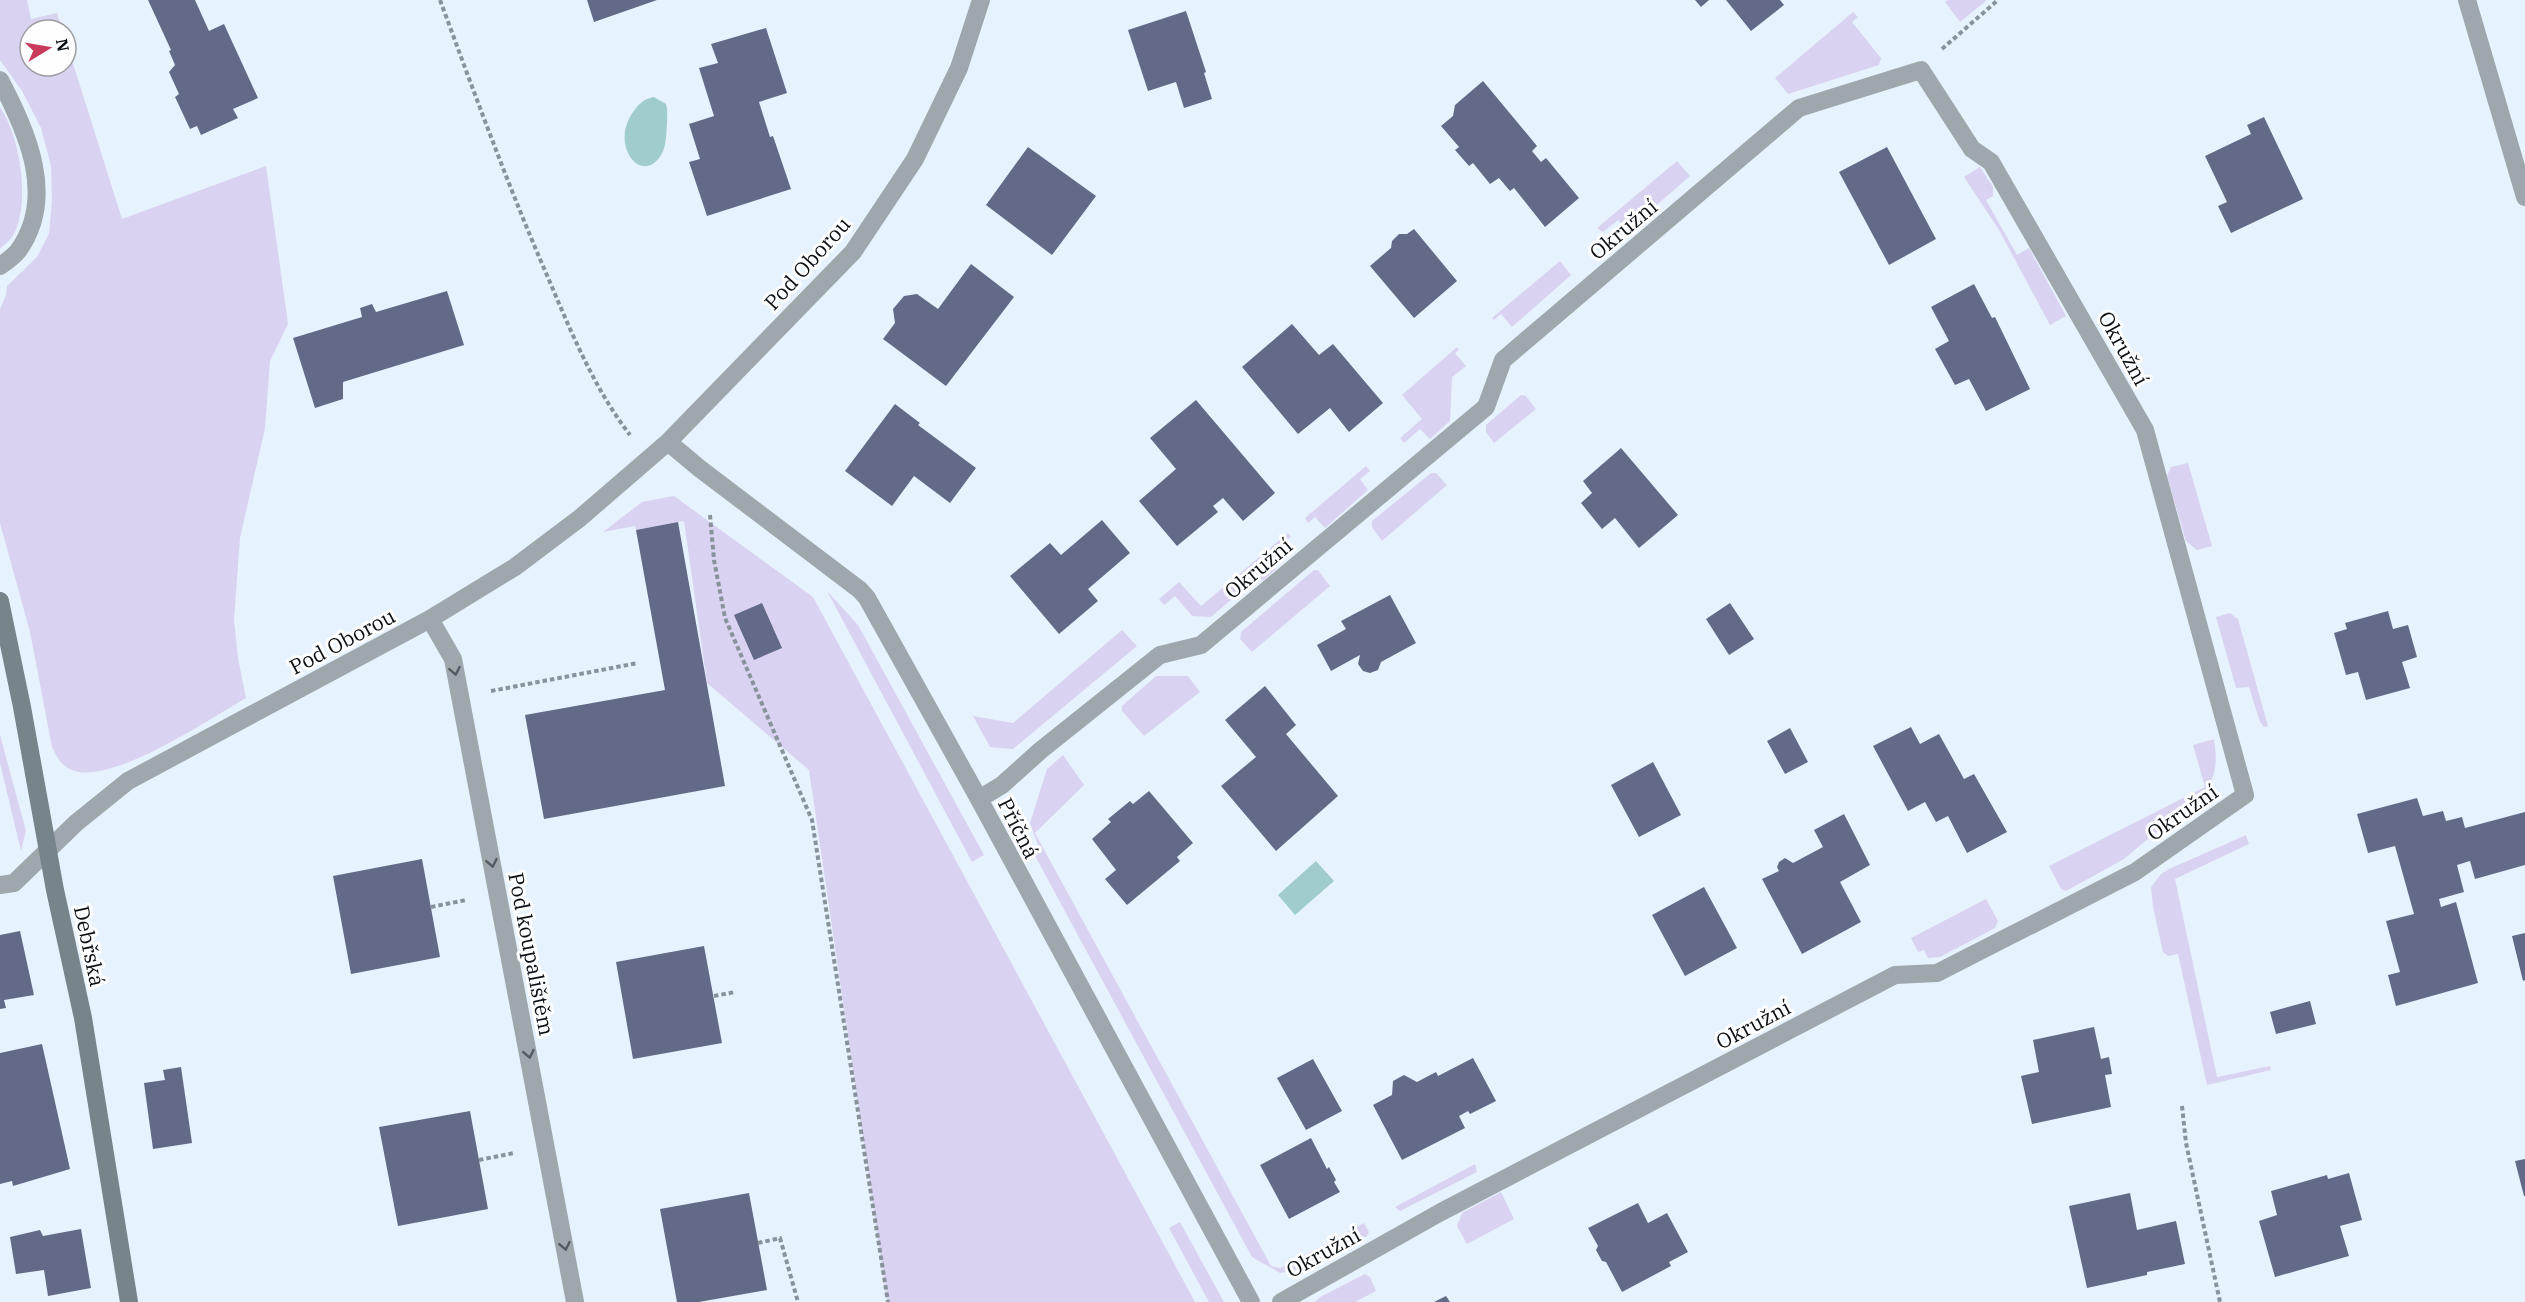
<svg xmlns="http://www.w3.org/2000/svg" width="2525" height="1302" viewBox="0 0 2525 1302" font-family="'IBM Plex Serif',serif">
<rect width="100%" height="100%" fill="#e6f3ff"/>
<path fill="#dad2f1" d="M0 0H27L31 19 57 13 62 30H30V66H66V41L122 219 266 166 288 324 270 361 265 428 240 538 234 620 238 658 246 698C211 718 104 791 68 768 59 763 56 755 52 747L30 632 0 523V309L6 295 7 286 37 257 49 234 52 201 51 166 41 128 22 91 0 60Z
M1947 0H1987L1960 22 1945 2Z
M1853 12 1858 17 1852 22 1881 58 1879 65 1788 94 1775 78Z
M0 107C20 137 30 198 15 232 12 239 5 244 0 249Z
M1677 161 1690 176 1627 231 1618 220 1603 232 1597 228Z
M1980 167 1993 187V196L1986 200 2017 255 2029 248 2066 316 2050 325 1999 230 1964 177Z
M1560 261 1571 275 1512 327 1501 314 1494 320 1492 318Z
M1457 347 1459 350 1455 353 1466 366 1452 377 1450 421 1430 439 1420 429 1404 443 1400 438 1422 419 1402 395Z
M1521 395 1526 396 1536 409 1494 443 1486 432V425Z
M2188 463 2212 546 2197 550 2186 541 2167 476 2171 467Z
M1366 466 1370 471 1360 479 1368 490 1325 528 1315 517 1308 523 1305 518Z
M1431 473H1436L1447 485 1382 541 1372 527V521Z
M674 496 813 597 1195 1302H887L809 770 707 683 684 521 636 530 635 526 603 532 642 502Z
M1288 533 1291 537 1266 557 1276 569 1264 580H1254L1211 617 1192 616 1175 596 1164 605 1159 599 1179 582 1201 606Z
M1314 570H1318L1330 586 1252 652 1240 639 1241 632Z
M827 591 858 625 984 855 972 862Z
M2230 613 2238 619 2268 726 2264 727 2260 722 2249 687 2236 688 2216 617Z
M1122 630 1137 646 1013 749 990 747 973 716 1013 723Z
M1156 676H1188L1200 692 1144 736 1122 711V706Z
M0 735 26 831 21 851 0 763Z
M2214 739C2217 760 2218 777 2202 794L2124 859 2066 891 2061 889 2049 866 2205 787 2193 745Z
M1063 755 1084 785 1035 833 1271 1266 1280 1268 1364 1223 1369 1232 1367 1236 1305 1268 1280 1273 1252 1257 1034 854 1037 852 1038 845 1030 823 1047 769Z
M2246 835 2249 844 2175 879 2217 1077 2270 1066 2271 1070 2207 1085 2178 954 2168 956 2163 952 2153 907 2151 887 2161 874 2169 869Z
M1986 899 1998 921 1995 928 1940 957 1928 958 1924 950 1918 952 1911 938Z
M1475 1164 1477 1172 1400 1211 1395 1207Z
M1501 1192 1514 1219 1467 1244 1457 1226 1462 1213Z
M1180 1222 1224 1302H1209L1169 1228Z
M1365 1274 1370 1277 1376 1291 1355 1302H1315L1320 1297Z"/>
<path fill="#a0ccce" d="M654 97 666 104C668 111 667 116 667 123 666 133 667 145 661 155 643 185 612 149 630 117 636 107 642 99 654 97Z
M1316 861 1334 881 1295 915 1278 895Z"/>
<path fill="#626a87" d="M148 0H195L209 31 224 24 258 98 233 109 238 118 201 135 197 126 190 129 175 97 179 94 169 72 175 65 169 51 171 50Z
M587 0H657L594 22Z
M1695 0H1709L1701 7Z
M1726 0H1780L1784 5 1751 31Z
M1186 11 1206 72 1204 73 1212 99 1184 108 1176 82 1148 91 1128 30Z
M766 28 787 93 759 102 770 137 773 136 791 189 707 216 689 162 700 159 689 124 714 116 699 68 718 63 711 44Z
M1483 81 1537 146 1532 151 1541 162 1546 158 1579 198 1545 227 1514 188 1510 191 1499 178 1490 184 1473 163 1469 166 1455 150 1459 147 1441 126 1453 116 1455 105Z
M2264 117 2303 199 2231 233 2218 206 2227 202 2205 156 2251 134 2247 125Z
M1028 147 1096 196 1052 255 986 205Z
M1887 147 1936 239 1889 265 1839 172Z
M1414 229 1457 281 1414 318 1370 266 1391 248 1392 241 1399 234H1407Z
M971 264 1014 297 946 386 883 339 895 323 893 309 904 296 917 294 938 309Z
M1974 284 1992 318 1995 317 2030 389 1986 411 1969 379 1955 385 1935 349 1949 341 1931 307Z
M447 291 464 345 343 382V399L315 408 293 338 362 317 360 308 372 304 376 312Z
M1292 324 1319 355 1333 344 1383 403 1349 432 1330 408 1298 434 1242 367Z
M1196 400 1275 493 1243 521 1223 498 1213 506 1218 512 1177 546 1139 501 1176 469 1150 438Z
M895 404 920 423 918 425 976 468 950 503 914 476 892 506 845 471Z
M1621 448 1678 515 1639 548 1615 518 1602 529 1581 503 1592 493 1583 481Z
M1102 520 1130 553 1088 589 1098 601 1059 634 1010 576 1050 543 1061 555Z
M678 522 725 786 544 819 525 715 665 690 636 530Z
M1390 595 1416 643 1381 662 1378 670 1370 673 1363 671 1358 664 1360 655 1331 671 1317 645 1346 629 1341 621Z
M762 603 782 648 754 660 734 615Z
M1730 603 1754 639 1729 655 1706 619Z
M2388 611 2393 629 2408 625 2417 657 2402 662 2410 688 2366 700 2358 672 2346 675 2334 633 2347 629 2345 623Z
M1265 686 1296 725 1286 734 1338 796 1276 851 1221 786 1256 757 1225 720Z
M1911 727 1920 744 1939 734 1964 779 1974 774 2007 832 1967 853 1948 816 1936 822 1925 802 1908 811 1873 746Z
M1790 728 1808 762 1785 774 1767 741Z
M1653 762 1681 815 1639 837 1611 785Z
M1149 791 1193 843 1177 857 1180 861 1127 905 1105 879 1116 870 1092 839 1111 822 1108 819 1130 801 1133 804Z
M2417 798 2423 816 2443 811 2446 821 2462 817 2465 828 2525 812V865L2475 879 2470 861 2457 865 2464 892 2439 899 2441 907 2456 902 2478 983 2396 1006 2388 975 2400 972 2386 921 2414 914 2395 846 2368 853 2357 814Z
M1844 814 1870 865 1840 882 1861 922 1802 954 1762 879 1779 871 1777 867 1779 862 1785 858 1793 863 1823 847 1814 830Z
M422 859 440 957 351 974 333 876Z
M1704 887 1737 948 1685 976 1652 915Z
M20 931 34 995 4 1000 6 1008 0 1009V935Z
M2525 933V980L2523 981 2512 936Z
M704 946 722 1043 633 1059 616 962Z
M2310 1001 2316 1024 2276 1034 2270 1012Z
M2094 1027 2101 1059 2109 1057 2112 1074 2105 1075 2111 1107 2032 1124 2021 1076 2039 1072 2033 1040Z
M42 1044 70 1169 13 1186 12 1181 0 1184V1053Z
M1473 1058 1496 1101 1470 1114 1468 1111 1459 1116 1465 1128 1402 1160 1373 1105 1392 1095 1393 1081 1404 1075 1417 1082 1436 1072 1438 1076Z
M1313 1059 1342 1111 1306 1130 1277 1078Z
M181 1067 192 1143 153 1149 144 1083 165 1080 163 1070Z
M470 1111 488 1209 398 1226 379 1127Z
M1311 1138 1327 1169 1329 1167 1336 1180 1334 1182 1340 1192 1289 1219 1260 1165Z
M2525 1159V1196H2524L2515 1161Z
M2349 1173 2362 1220 2340 1226 2349 1256 2275 1277 2259 1221 2277 1215 2271 1191 2327 1175 2328 1179Z
M749 1193 767 1290 699 1302H677L660 1209Z
M2130 1193 2137 1230 2176 1221 2185 1264 2147 1272V1275L2087 1288 2069 1206Z
M1638 1203 1648 1223 1667 1213 1688 1252 1669 1262 1671 1266 1622 1292 1606 1262 1602 1261 1596 1250 1598 1246 1588 1228Z
M81 1229 91 1288 48 1296 44 1270 16 1274 10 1237 40 1230 43 1236Z
M1446 1296 1450 1302H1434Z"/>
<g fill="none" stroke-linecap="round" stroke-linejoin="round">
<path stroke="#88929b" stroke-width="4" stroke-dasharray="4.5 3" stroke-linecap="butt" d="M440 0C474 92 507 183 546 273 570 329 593 387 630 435
M1942 49 1998 0
M710 515 714 560 725 618 812 820 888 1302
M491 691 638 663
M431 907 466 900
M714 996 735 992
M2182 1106 2186 1143 2220 1302
M479 1160 514 1153
M758 1243 780 1238 798 1302"/>
<path stroke="#9ea7ab" stroke-width="18" d="M2467 0 2525 197
M0 80C27 132 57 197 18 251 13 257 6 262 0 266
M668 442 699 468 860 590 867 598 979 799 1251 1302
M430 619 453 659 575 1302
M979 799 1002 785 1041 750 1160 655 1201 645 1486 407 1503 360 1799 108 1921 70 1972 149 1991 162 2145 430 2245 795 2135 872 1937 973 1895 975 1441 1212 1281 1302
M0 885 14 883 76 823 128 781 430 619 515 567 580 518 668 442 853 252 915 159 959 68 981 0"/>
<path stroke="#778489" stroke-width="18" d="M0 601 22 707 55 890 83 1018 129 1302"/>
</g>
<defs><path id="oneway-chevron" d="M-2-3.5L2.5 0L-2 3.5" fill="none" stroke-width="1.6" stroke-linecap="round" stroke-linejoin="round" transform="scale(1.5)"/></defs>
<g stroke="#545b60">
<use href="#oneway-chevron" transform="translate(455 671) rotate(79)"/>
<use href="#oneway-chevron" transform="translate(492 863) rotate(79)"/>
<use href="#oneway-chevron" transform="translate(529 1054) rotate(79)"/>
<use href="#oneway-chevron" transform="translate(565 1246) rotate(79)"/>
</g>
<g text-anchor="middle" dominant-baseline="central" stroke-width="6" stroke-linejoin="round" paint-order="stroke">
<g font-size="21" fill="#0a0f14" stroke="#fefefe">
<text transform="translate(1623 229) rotate(-40)">Okružní</text>
<text transform="translate(807 263) rotate(-48)">Pod Oborou</text>
<text transform="translate(2124 348) rotate(61)">Okružní</text>
<text transform="translate(1258 568) rotate(-40)">Okružní</text>
<text transform="translate(342 641) rotate(-28)">Pod Oborou</text>
<text transform="translate(2182 812) rotate(-35)">Okružní</text>
<text transform="translate(1019 828) rotate(63)">Příčná</text>
<text transform="translate(90 946) rotate(78)">Debřská</text>
<text transform="translate(532 954) rotate(79)">Pod koupalištěm</text>
<text transform="translate(1753 1024) rotate(-28)">Okružní</text>
<text transform="translate(1323 1252) rotate(-29)">Okružní</text>
</g>
</g>
<g transform="translate(48 48) rotate(79)"><circle r="28" fill="#fefefe" stroke="#9c9ea0" stroke-width="1.5"/>
<path d="M0-4.5L10 22L0 15L-10 22Z" fill="#c9395a"/>
<text y="-9" font-size="16" font-weight="bold" text-anchor="middle" fill="#0a0f14">N</text>
</g>
</svg>
